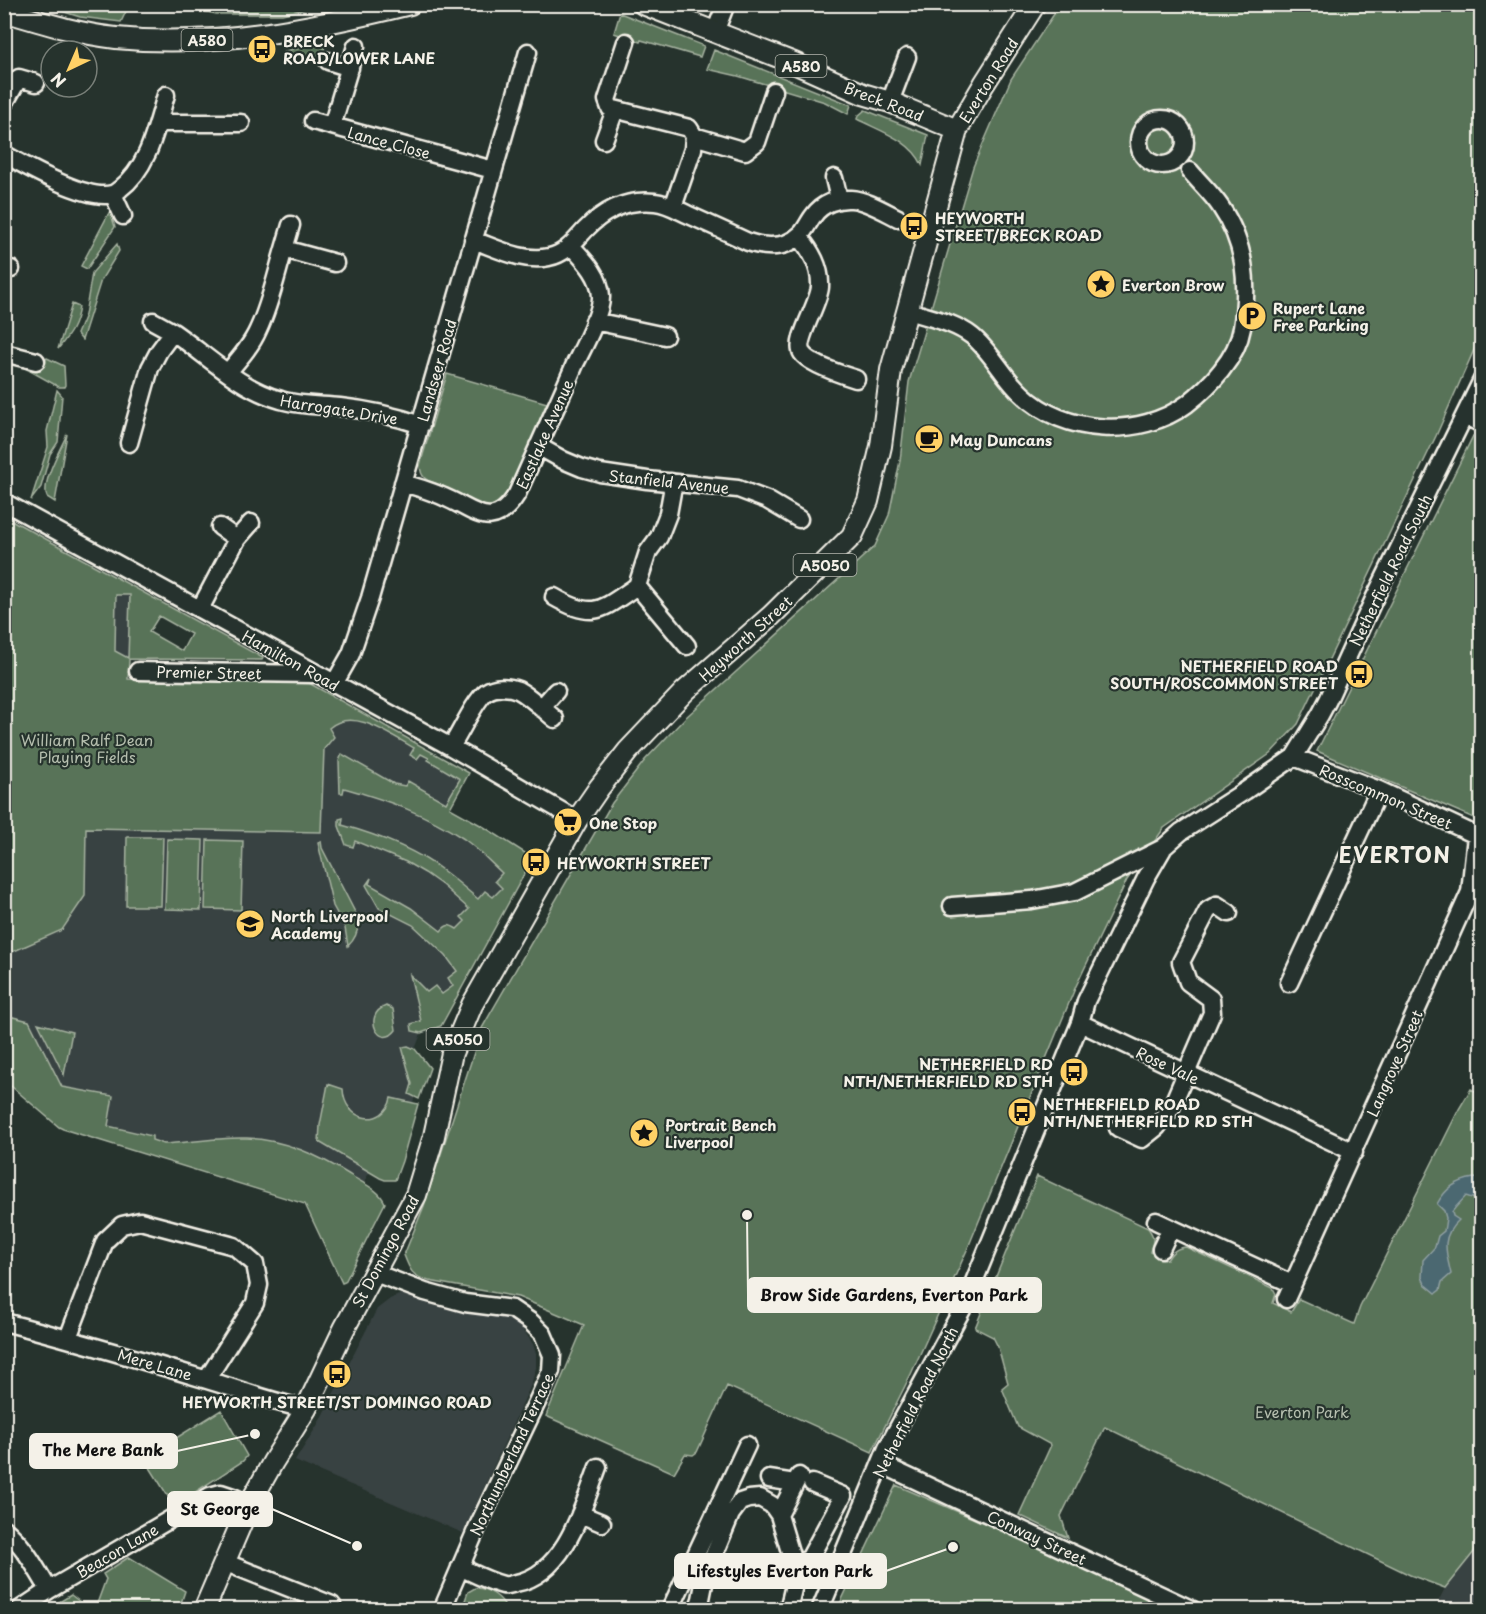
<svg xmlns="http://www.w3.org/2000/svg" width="1486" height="1614" viewBox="0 0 1486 1614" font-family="'Playpen Sans',sans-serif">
<rect width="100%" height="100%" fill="#26332d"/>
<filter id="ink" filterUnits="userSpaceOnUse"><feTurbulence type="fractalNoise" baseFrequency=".0167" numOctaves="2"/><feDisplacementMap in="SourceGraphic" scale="12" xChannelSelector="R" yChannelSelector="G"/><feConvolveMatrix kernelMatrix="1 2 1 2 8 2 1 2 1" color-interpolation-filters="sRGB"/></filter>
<g filter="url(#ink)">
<path fill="#384242" d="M4 516 131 585 128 679 309 683 469 773 450 808 484 827 533 858 458 989 441 1026 421 1034 415 1049 428 1064 388 1165 370 1171 363 1184 342 1283 305 1204 63 1129 5 1081Z
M401 1294 449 1309 495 1314 505 1317 522 1328 533 1344 536 1354V1368L531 1385 463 1533 295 1461 318 1424 377 1309 390 1299Z
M1481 1536V1609L1434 1610 1445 1588 1474 1552Z"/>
<path fill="#597359" stroke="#a6b2a0" stroke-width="1.5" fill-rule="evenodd" d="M43 5 129 4V5L121 22 80 17Z
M195 5V4L325 5 282 14H216L195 9Z
M1060 5H1481V334L1436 436 1298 724 1270 754 1164 828 1127 880 1076 986 967 1250 911 1374 872 1452 727 1386 697 1452 693 1455 685 1454 674 1473 546 1416 584 1325 518 1297 429 1281C412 1276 410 1271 404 1255L424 1206 482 1028 612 803 645 760 685 718 875 546 889 515 900 461 909 382 973 167 1011 79Z
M620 13 704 46 700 57 641 40 640 42 614 33Z
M326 43 320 62 284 51Z
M714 50 851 105 848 114 825 102 738 76 707 69Z
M865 110 928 135 922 165C911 140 880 131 857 119L858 116Z
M110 211 115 227 87 269 81 266Z
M117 244 119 251 101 280 82 340 77 334 85 315 92 273Z
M72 304 79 307C76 326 70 334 58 349Z
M47 358 64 366 65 385 64 387H59L16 363 41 361Z
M447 374 547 403 540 419 543 421 504 503 483 510 450 491C438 479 421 487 420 465Z
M57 390 62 396 58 442 50 454 41 487 31 500 48 447 47 431Z
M67 434 55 502 47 497C41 482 61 448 67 434Z
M1473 436 1482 439 1481 821 1317 751Z
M4 516 263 658 262 660 129 659 128 679 309 683 469 773 450 808 484 827 533 858 441 1026 421 1033 412 1031 411 1024 421 1021 410 975 427 992 435 986 442 994 453 986 448 978 457 971 446 956 413 925 379 908 366 885 371 878 369 884 411 908 441 931C447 924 449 924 457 929L465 921 461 917 469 909 442 885 425 873 406 862 355 841 353 847 346 845 339 826V819L343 818 342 825C378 835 415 849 445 872 456 880 467 890 478 899L485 891 493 897 502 888 495 881 502 873C490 862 478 849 464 839 426 814 387 800 344 788L343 793H340L339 761 342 754 394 784 405 786 408 781 446 803 460 779 428 760 429 758 421 754 417 759 410 755 414 748C392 736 353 706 329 728L334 737 324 749 321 832 86 828 85 896 62 930 5 955ZM116 595H130L128 658 115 651ZM159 616 191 634 182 651 149 632Z
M127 837H163L161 906H126Z
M167 839 203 840 201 910 165 909Z
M207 840 243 841 241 910 205 909Z
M321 841 322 848 357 916C360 928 356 938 348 946L345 928 333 906 318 843Z
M386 1006 393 1009 396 1030C380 1051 361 1015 386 1006Z
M5 1015 29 1021 62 1087 113 1096 108 1126 152 1136V1140L164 1144C191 1142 220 1137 247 1138 285 1140 318 1155 350 1175 362 1183 379 1189 385 1203L345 1282 342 1283 305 1204 63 1129 59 1127 5 1081Z
M38 1023 72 1032 64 1075Z
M408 1046 415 1049 430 1068 419 1099 409 1094 412 1084 402 1047Z
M328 1084 343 1089C344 1123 385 1128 391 1098L418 1104 402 1161 395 1180H385L380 1178 319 1142 320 1125Z
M1471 1089 1481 1094V1536L1474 1552 1445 1588 1410 1575 1105 1427 1061 1516 1068 1538 1019 1515 1051 1445 1018 1427 1002 1388 1008 1383 998 1347 993 1337 975 1328 1037 1176 1148 1228C1156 1239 1153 1241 1150 1252L1167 1260C1172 1252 1176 1248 1186 1247L1273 1288 1276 1294 1273 1303 1291 1312 1299 1299 1354 1324 1360 1307 1459 1109Z
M221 1410 247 1456 243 1461 174 1506 144 1458Z
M896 1485 1183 1609 837 1610Z
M129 1557 185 1591 179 1609H95L106 1579 103 1574Z
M475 1588C489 1588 501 1597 507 1609H462L468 1592Z
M71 1595 89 1609H53L51 1607Z"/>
<path fill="#4b6871" stroke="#8f9fa1" stroke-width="1.5" d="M1474 1178 1481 1179V1201L1466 1196 1455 1208 1452 1212 1453 1216 1459 1220C1440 1237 1446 1252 1451 1274L1442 1282 1440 1290 1436 1293 1425 1284 1422 1277 1423 1260 1435 1247 1438 1236 1444 1231 1445 1225 1446 1218 1444 1211 1437 1204C1446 1188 1456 1181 1474 1178Z"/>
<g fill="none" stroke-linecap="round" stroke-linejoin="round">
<g stroke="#f4f1e8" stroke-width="21">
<path id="minor" d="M715 32 726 4
M626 42 607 100 610 108 689 128 694 136 693 149 673 207
M356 46 332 126 493 170
M328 61 350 68
M890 102 907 57
M4 104 19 78 36 83
M1139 142a23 23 0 1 1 46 0a23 23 0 1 1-46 0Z
M313 121 332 126
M158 123H241
M694 136 745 151 757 142 774 91
M604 140 615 110
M4 154C27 167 87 201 112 194 114 194 119 190 120 189 149 167 156 128 166 95
M834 178 839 199
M113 194 123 216
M799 236C811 251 821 267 820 287 819 304 794 341 802 353 809 364 843 375 856 379
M473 240C496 248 524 263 549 257 565 254 574 242 585 230 604 210 627 199 655 202 667 203 678 210 689 215 709 224 729 233 748 242 766 248 786 249 801 234 806 229 809 221 814 215 822 204 837 198 851 199 866 200 884 211 898 218
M284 249 291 225
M4 269H11
M909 311C930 318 954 322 972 336 992 352 1003 377 1022 394 1064 435 1140 439 1187 404 1210 386 1237 358 1242 328 1249 284 1246 244 1220 206 1212 194 1200 183 1190 171
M153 321 173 332
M594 321 665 336
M4 353 36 361
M228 372C239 359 251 346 258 330 270 305 276 276 284 249L335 263
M1465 416 1482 424
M129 443 150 368 159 351 173 332C208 356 240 389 281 400 300 406 321 405 340 407 368 410 395 416 421 425
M538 446 563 460 582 468 600 473 647 480 738 489 767 500 799 519
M671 482 672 492 668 514 659 537 648 552 637 586 687 646
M403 483C417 487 431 491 444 497 474 509 492 534 517 494 536 451 556 408 575 364 583 348 602 313 601 296 600 275 584 260 571 246
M4 502 451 747 577 820
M220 527 237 539
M554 597C595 621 602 609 637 586
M200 609 237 539 251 523
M138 671 312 674
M334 684 351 654 370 598 528 52
M541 708 556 691
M451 747C459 735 476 699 486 692 495 686 508 686 518 690 531 697 543 709 555 719
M1294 757 1379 790 1482 838
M952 906 1032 900 1075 892 1163 848
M1289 983 1379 790
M1080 1023 1354 1152
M1118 1128 1142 1139 1157 1127 1171 1108 1212 1013 1211 999 1188 982 1181 962 1208 910 1217 905 1229 913
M1156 1221 1292 1284
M1161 1249 1171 1228
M375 1273 425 1292 465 1303 512 1309 531 1322 543 1334 552 1355 551 1371 538 1400 477 1528 442 1610
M1286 1299 1470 892 1476 836
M4 1322C71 1339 138 1359 204 1379 238 1389 271 1402 306 1409
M68 1338 105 1241 122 1225 140 1221 234 1246 255 1264 259 1285 255 1303 207 1379
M881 1464 1193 1610
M769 1479 795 1483
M580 1514 602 1523
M779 1515 799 1476
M4 1529C24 1545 36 1568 49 1590
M224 1562 332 1605 330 1610
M793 1565 809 1559 843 1496 812 1483
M460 1567C473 1573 488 1581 503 1585 507 1586 512 1584 516 1583 565 1574 583 1507 598 1467
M19 1610 49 1590 210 1496 221 1493 233 1497 249 1505
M670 1610 747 1445
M697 1610 701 1599 706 1574 731 1514 740 1502 749 1499 760 1498 772 1505 779 1515 791 1555 794 1585 788 1610
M820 1610 887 1448 964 1306 1080 1023 1086 1001 1146 878 1164 847 1181 832 1245 791 1294 757 1320 715 1328 700 1374 599 1482 380"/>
</g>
<g stroke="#f4f1e8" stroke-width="24">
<path id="major" d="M643 4 794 63 863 94 890 102 957 130
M4 11C41 22 78 34 116 38 216 48 313 28 410 4
M204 1610 249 1505 273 1462 306 1409 344 1329 416 1195 434 1136 452 1053 472 1005 577 820 599 788 628 751 685 691 771 616 852 536 868 501 881 446 891 370 957 130 984 84 1035 4"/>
</g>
<use href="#minor" stroke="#26332d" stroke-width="16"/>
<use href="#major" stroke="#26332d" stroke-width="20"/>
</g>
</g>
<defs>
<g id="bus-disc" transform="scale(1.5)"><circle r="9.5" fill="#ffd166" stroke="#26332d"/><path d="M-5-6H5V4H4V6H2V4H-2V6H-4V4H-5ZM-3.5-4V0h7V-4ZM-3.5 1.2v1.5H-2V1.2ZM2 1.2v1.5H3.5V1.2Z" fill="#111"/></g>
<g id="sight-disc" transform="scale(1.5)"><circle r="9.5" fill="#ffd166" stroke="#26332d"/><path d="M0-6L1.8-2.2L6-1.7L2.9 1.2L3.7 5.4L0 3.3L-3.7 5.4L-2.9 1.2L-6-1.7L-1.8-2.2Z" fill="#111"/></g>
<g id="parking-disc" transform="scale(1.5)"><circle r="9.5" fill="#ffd166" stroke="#26332d"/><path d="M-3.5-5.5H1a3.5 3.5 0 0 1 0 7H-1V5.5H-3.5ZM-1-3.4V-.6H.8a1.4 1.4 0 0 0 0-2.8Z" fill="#111"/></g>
<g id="cafe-disc" transform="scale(1.5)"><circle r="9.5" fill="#ffd166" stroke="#26332d"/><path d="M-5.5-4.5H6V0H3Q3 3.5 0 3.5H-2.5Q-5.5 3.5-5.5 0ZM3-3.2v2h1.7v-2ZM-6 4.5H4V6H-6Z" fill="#111"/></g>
<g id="supermarket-disc" transform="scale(1.5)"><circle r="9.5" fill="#ffd166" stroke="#26332d"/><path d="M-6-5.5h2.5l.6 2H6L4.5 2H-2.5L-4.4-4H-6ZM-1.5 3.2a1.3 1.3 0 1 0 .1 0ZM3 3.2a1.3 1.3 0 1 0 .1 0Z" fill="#111"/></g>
<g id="school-disc" transform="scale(1.5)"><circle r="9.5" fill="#ffd166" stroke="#26332d"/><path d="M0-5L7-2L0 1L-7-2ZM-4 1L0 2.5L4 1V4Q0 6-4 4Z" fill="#111"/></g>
</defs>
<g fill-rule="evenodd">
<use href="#bus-disc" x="262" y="49"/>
<use href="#bus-disc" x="914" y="226"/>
<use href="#sight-disc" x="1101" y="284"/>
<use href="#parking-disc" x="1252" y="316"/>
<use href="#cafe-disc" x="929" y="439"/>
<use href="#bus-disc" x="1359" y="674"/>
<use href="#supermarket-disc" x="568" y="822"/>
<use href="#bus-disc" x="536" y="862"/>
<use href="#school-disc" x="250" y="924"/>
<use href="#bus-disc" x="1074" y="1072"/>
<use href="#bus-disc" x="1022" y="1112"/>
<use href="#sight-disc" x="644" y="1133"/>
<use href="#bus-disc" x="337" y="1374"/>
</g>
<g text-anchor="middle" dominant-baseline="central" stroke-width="4.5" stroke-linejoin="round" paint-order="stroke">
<g fill="#26332d" stroke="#b6b8b0" stroke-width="1.5">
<rect x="181.5" y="29" width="51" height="22" rx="4.5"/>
<rect x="775.5" y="55" width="51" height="22" rx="4.5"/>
<rect x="793.5" y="554" width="63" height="22" rx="4.5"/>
<rect x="426.5" y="1028" width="63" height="22" rx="4.5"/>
</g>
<g font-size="14" font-weight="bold" fill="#f4f1e8">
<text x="207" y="40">A580</text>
<text x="801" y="66">A580</text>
<text x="825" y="565">A5050</text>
<text x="458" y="1039">A5050</text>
</g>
<g font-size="15" font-weight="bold" fill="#f4f1e8" stroke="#26332d" text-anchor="start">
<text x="283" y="40">BRECK<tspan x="283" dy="17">ROAD/LOWER LANE</tspan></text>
<text x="935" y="217">HEYWORTH<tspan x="935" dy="17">STREET/BRECK ROAD</tspan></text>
<text x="1122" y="284">Everton Brow</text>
<text x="1273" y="307">Rupert Lane<tspan x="1273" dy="17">Free Parking</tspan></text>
<text x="950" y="439">May Duncans</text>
<text x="1338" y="665" text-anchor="end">NETHERFIELD ROAD<tspan x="1338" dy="17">SOUTH/ROSCOMMON STREET</tspan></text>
<text x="589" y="822">One Stop</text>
<text x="557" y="862">HEYWORTH STREET</text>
<text x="271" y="915">North Liverpool<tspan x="271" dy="17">Academy</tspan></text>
<text x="1053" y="1063" text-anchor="end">NETHERFIELD RD<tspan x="1053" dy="17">NTH/NETHERFIELD RD STH</tspan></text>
<text x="1043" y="1103">NETHERFIELD ROAD<tspan x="1043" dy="17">NTH/NETHERFIELD RD STH</tspan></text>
<text x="665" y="1124">Portrait Bench<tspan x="665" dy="17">Liverpool</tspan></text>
<text x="337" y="1401" text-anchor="middle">HEYWORTH STREET/ST DOMINGO ROAD</text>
</g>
<g font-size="15" fill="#f4f1e8" stroke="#26332d">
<text transform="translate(988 80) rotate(-58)">Everton Road</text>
<text transform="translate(884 101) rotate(21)">Breck Road</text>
<text transform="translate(389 142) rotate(15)">Lance Close</text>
<text transform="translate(436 370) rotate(-74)">Landseer Road</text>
<text transform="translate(339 409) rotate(9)">Harrogate Drive</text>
<text transform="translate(544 434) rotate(-66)">Eastlake Avenue</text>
<text transform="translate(669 481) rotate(6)">Stanfield Avenue</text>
<text transform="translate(1390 570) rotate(-64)">Netherfield Road South</text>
<text transform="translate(745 638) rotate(-42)">Heyworth Street</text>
<text transform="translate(291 660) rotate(29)">Hamilton Road</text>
<text transform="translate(209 672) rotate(1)">Premier Street</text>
<text transform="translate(1386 796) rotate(23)">Rosscommon Street</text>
<text transform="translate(1394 1063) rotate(-66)">Langrove Street</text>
<text transform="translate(1168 1065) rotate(25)">Rose Vale</text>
<text transform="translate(385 1251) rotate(-62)">St Domingo Road</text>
<text transform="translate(155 1364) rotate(16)">Mere Lane</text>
<text transform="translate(915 1402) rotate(-63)">Netherfield Road North</text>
<text transform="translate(511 1454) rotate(-65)">Northumberland Terrace</text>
<text transform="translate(1037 1537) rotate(25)">Conway Street</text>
<text transform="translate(117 1550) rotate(-30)">Beacon Lane</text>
</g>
<g font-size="15" fill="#b6bfaf" stroke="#26332d">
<text x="87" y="739">William Ralf Dean<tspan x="87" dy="17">Playing Fields</tspan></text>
<text x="1302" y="1411">Everton Park</text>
</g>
<g font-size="21" font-weight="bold" letter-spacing="1.5" fill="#f4f1e8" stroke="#26332d">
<text x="1395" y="854">EVERTON</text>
</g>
</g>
<path fill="none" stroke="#f4f1e8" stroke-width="2" d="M747 1215L748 1295M255 1434L177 1451M357 1546L272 1509M953 1547L886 1571"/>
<g fill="#f4f1e8" stroke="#26332d" stroke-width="2">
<circle cx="747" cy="1215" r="6"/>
<circle cx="255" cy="1434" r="6"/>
<circle cx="357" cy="1546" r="6"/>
<circle cx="953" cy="1547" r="6"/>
</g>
<g fill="#f4f1e8" stroke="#f4f1e8" stroke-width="2">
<rect x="748" y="1278" width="293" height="34" rx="6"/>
<rect x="30" y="1434" width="147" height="34" rx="6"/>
<rect x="168" y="1492" width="104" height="34" rx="6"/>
<rect x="675" y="1554" width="211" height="34" rx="6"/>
</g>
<g font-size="16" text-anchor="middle" font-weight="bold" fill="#111">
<text x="894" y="1301">Brow Side Gardens, Everton Park</text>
<text x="103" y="1456">The Mere Bank</text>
<text x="220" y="1515">St George</text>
<text x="780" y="1577">Lifestyles Everton Park</text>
</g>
<rect width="1486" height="1614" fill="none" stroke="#26332d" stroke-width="24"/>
<rect x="12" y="12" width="1462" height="1590" fill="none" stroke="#f4f1e8" stroke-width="2" filter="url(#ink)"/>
<g transform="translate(69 69) rotate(224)"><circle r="28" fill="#26332d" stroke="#787f78" stroke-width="1.5"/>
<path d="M0-4.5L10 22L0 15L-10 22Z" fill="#ffd166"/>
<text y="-9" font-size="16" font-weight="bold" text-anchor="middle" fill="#f4f1e8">N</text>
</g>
</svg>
